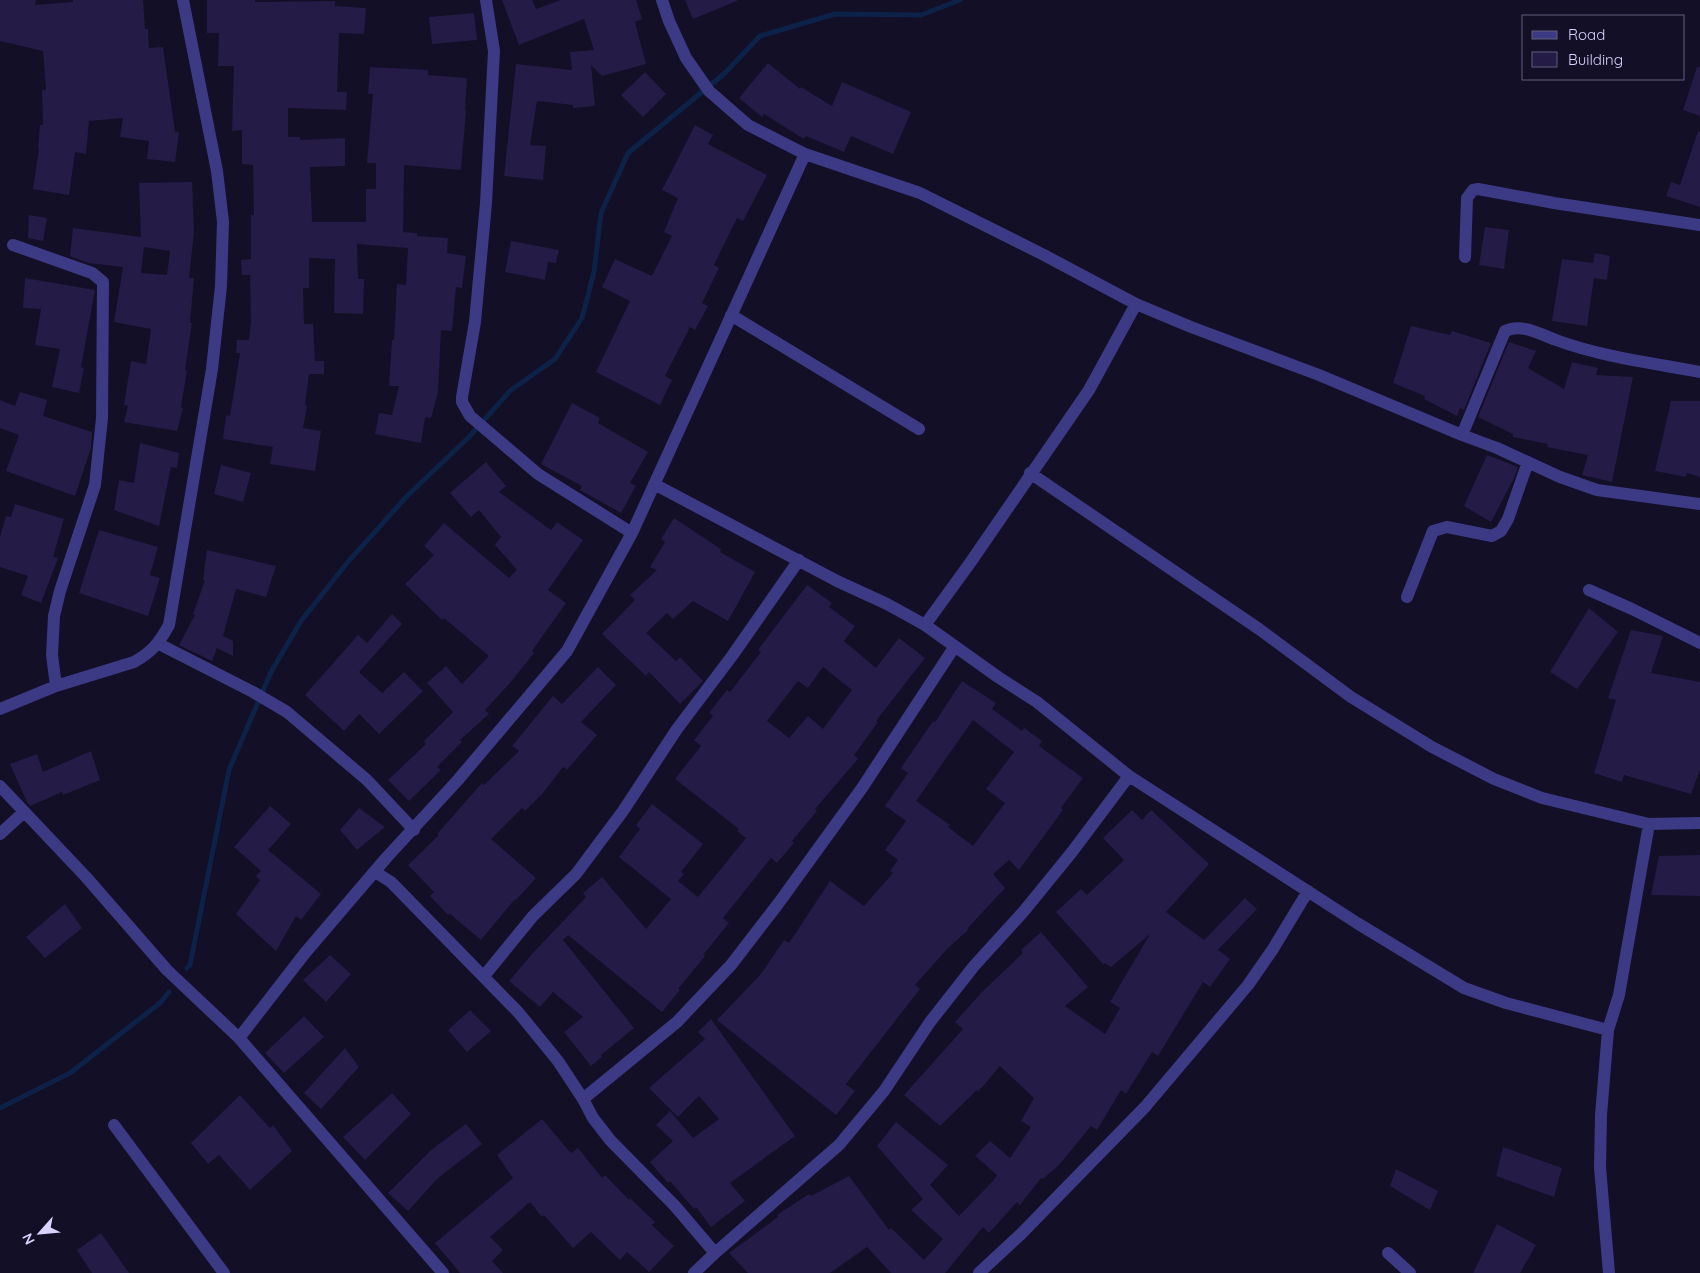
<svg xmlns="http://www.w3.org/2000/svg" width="1700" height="1273" viewBox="0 0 1700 1273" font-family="Quicksand,sans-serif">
<rect width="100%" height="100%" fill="#130f26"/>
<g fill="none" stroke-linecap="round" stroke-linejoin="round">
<path stroke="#0c2248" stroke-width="5" d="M187 968 190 965 229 770 271 672 301 621 347 563 408 495 469 437 511 390 555 359 582 318 594 272 601 213 628 153 725 73 760 36 835 14 921 15 960 0
M0 1108 70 1073 160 1003 169 992"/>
</g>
<path fill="#241b47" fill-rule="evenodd" d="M0 0H36L35 5 73 2V0H143L145 29H148L149 48 163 47 175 132H179L175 162 147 159 149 141 120 137 123 118 89 121 86 154 75 152 69 195 33 189 39 149H38L40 125H43L42 90H46L43 51 0 41Z
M207 0H255V2L335 1V6L366 8 364 34 339 33 337 92H347L346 110 288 108V137H300V140L345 138V166L310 167 312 222H366V189H376V163H367L373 94H368L370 67 428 70V75L467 78 465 110 466 111 461 170 404 165 403 232 417 233V236L448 238 447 253 466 256 462 288 456 287 452 331 441 330 438 392 431 418 425 417 421 443 375 434 379 413 392 415 399 386H389L392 340H394L397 284 406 285 408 248 357 244 358 279H364L363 314 334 313 335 259 309 258V288H303L304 324H313L315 361H324V374H309L305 405 307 406 303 428 321 431 315 471 270 464 273 447 223 439 226 415 230 416 240 353H236L237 340H249L251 322 250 275H242L241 260 251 259V215H254L253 165 242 164V130L232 131 234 66H218L219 33H207Z
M502 0H532L536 9 561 0H636L642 19 635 22 646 64 602 76 591 65 595 106 573 108V105L537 101 530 145 546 146 543 180 504 176 516 64 572 70 570 52 594 50 584 19 519 45Z
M685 0H737V1L693 19Z
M474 13 477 40 432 44 429 17Z
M768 63 800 89 801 87 832 106 842 82 911 112 893 154 851 136 844 152 806 136 804 139 764 114 762 117 739 98Z
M1697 67H1700V116L1683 110Z
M645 72 666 94 643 117 621 95Z
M695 125 713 135 708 144 767 175 743 221 737 218 714 265 719 268 702 303 708 306 695 330 690 327 665 376 672 380 660 405 596 372 630 301 602 287 615 259 652 276 672 236 664 232 678 198 662 190Z
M1698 131 1700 132V207L1666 196 1671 182 1680 185Z
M192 182 194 232 189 278H194L190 323H192L185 370 187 371 181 407 183 408 177 431 124 422 128 406 124 405 131 361 146 364 151 329 114 322 123 267 88 263 70 256 73 228 141 237 139 183ZM144 247 170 251 167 275 141 273Z
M29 215 47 218 43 241 28 238Z
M1485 227 1509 230 1504 269 1479 265Z
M511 241 559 250 556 263 548 262 545 280 505 272Z
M1595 253 1610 256 1607 280 1594 278 1587 326 1552 321 1562 259 1593 263Z
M25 278 95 290 81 367 84 368 79 393 52 387 60 349 35 345 41 309 23 308Z
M1411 326 1450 335 1452 331 1491 343 1464 410 1460 408 1457 416 1424 399 1425 396 1393 383Z
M1509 342 1536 351 1528 368 1564 389 1572 362 1598 368 1596 375 1633 377 1612 482 1582 475 1588 455 1547 447 1548 444 1513 437V434L1478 417Z
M20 392 47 400 43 416 92 432 91 448 75 496 6 471 19 435 0 428V400L15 406Z
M1671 401H1700V477L1687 473 1686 477 1655 471Z
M572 403 600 418 598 423 648 452 630 483 636 486 621 513 580 490 582 486 541 464Z
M140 443 179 453 177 468 171 467 159 526 114 510 119 480 134 483Z
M1487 455 1518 467 1514 478 1491 522 1464 506Z
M486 462 506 486 499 492 551 530 557 522 583 540 548 590 566 603 532 651 534 653 510 683 485 710 489 714 460 740 462 742 437 767 441 770 409 801 388 780 426 744 424 741 453 712 427 683 446 666 462 684 489 656 444 618 442 620 405 584 434 555 424 546 444 523 509 578 517 570 495 545 501 537 479 510 471 517 450 493Z
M221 465 251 473 243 502 214 494Z
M15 504 64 519 53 557 58 558 41 603 21 595 28 576 0 567V537L6 516 11 517Z
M674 518 721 549 720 552 755 572 728 621 693 601 673 619 667 613 646 633 676 661 680 657 703 681 680 704 649 672 646 676 602 634 635 600 630 595 657 570 650 567 665 542 661 539Z
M99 530 158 547 150 575 160 578 148 616 79 593Z
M207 550 276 566 266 597 236 589 223 636 233 641V656L217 648 212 661 179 645 195 615 193 614 205 580H203Z
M807 585 832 603 829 607 855 626 844 641 876 668 899 638 925 658 876 721 878 722 854 755 858 759 815 809 817 811 792 841 794 843 777 863 771 858 723 918 729 923 703 955 705 956 678 989 680 990 662 1012 568 935 563 940 634 1028 601 1055 602 1057 591 1066 564 1032 583 1017 553 992 540 1007 509 981 532 954 586 897 583 893 602 877 646 929 671 899 619 857 640 829 636 825 652 804 703 844 681 872 684 874 678 881 698 897 746 838 737 831 739 829 675 779 701 746 694 740 713 716 709 713 727 690 730 692 761 652 758 650ZM823 667 852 690 823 729 808 716 789 738 767 721 798 681 808 688Z
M1589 608 1618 632 1577 689 1550 672Z
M392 614 402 624 359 672 382 693 404 672 423 691 379 734 359 714 344 731 305 695 358 635 367 643Z
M1631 630 1663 636 1651 673 1700 682V770L1691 794 1624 775 1622 782 1594 773 1616 700 1608 698Z
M598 667 616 685 581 722 597 735 567 770 563 767 544 792 525 811 522 808 491 839 536 878 516 900 515 899 481 940 450 914 448 915 430 896 434 892 408 865 439 835 437 834 482 783 484 785 519 751 512 746 553 696 562 704Z
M962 681 996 703 992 709 1022 731 1024 728 1042 741 1039 746 1083 778 1061 808 1063 810 1019 870 1009 860 993 874 1005 888 967 929 968 930 948 948 915 985 920 989 846 1084 855 1091 836 1115 717 1020 761 974 784 940 789 943 830 881 864 906 893 873 890 871 898 860 885 850 906 821 885 806 908 773 901 768 933 721 935 722ZM973 720 1014 752 986 789 1005 803 973 846 948 827 950 825 916 801Z
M91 751 100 780 63 795 62 792 30 806 27 802 10 764 37 754 43 772Z
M270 806 291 824 268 850 321 894 301 920 296 916 276 951 236 914 260 880 256 876 261 871 234 847Z
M359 808 385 827 357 850 340 830Z
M1132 810 1142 820 1151 810 1209 864 1166 912 1204 940 1245 898 1257 909 1218 950 1230 959 1210 987 1203 982 1158 1056 1152 1052 1126 1094 1121 1090 1097 1130 1091 1126 1059 1165 1043 1179 1041 1178 1020 1205 1017 1202 989 1233 983 1227 945 1273H891L867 1247 830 1273H748L729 1253 778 1217 777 1215 809 1194 811 1196 849 1176 889 1230 891 1228 924 1260 943 1239 911 1210 923 1199 877 1146 896 1122 948 1165 930 1185 959 1216 992 1182 997 1175 975 1156 990 1141 1010 1158 1031 1127 1021 1121 1034 1098 1000 1066 978 1092 977 1090 940 1126 904 1095 963 1029 955 1022 981 993 1023 953 1021 950 1041 932 1088 987 1065 1006 1105 1034 1120 1008 1110 1002 1150 934 1111 967 1105 963 1103 964 1056 912 1081 889 1087 895 1124 860 1103 838Z
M1700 855V896L1651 895 1659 856Z
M65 904 82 928 45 958 26 937Z
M330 955 351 974 326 1002 303 980Z
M470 1010 491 1031 467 1052 448 1030Z
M304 1016 324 1037 284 1073 265 1053Z
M711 1019 795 1136 730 1183 745 1201 711 1227 696 1207 694 1209 670 1181 668 1183 650 1162 673 1141 656 1125 670 1111 693 1138 719 1119 699 1096 678 1117 649 1088 705 1039 698 1032Z
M345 1048 359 1067 321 1109 304 1093Z
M392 1093 411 1114 365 1160 343 1137Z
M240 1095 270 1128 273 1125 292 1151 250 1190 219 1155 208 1164 191 1143Z
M542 1119 571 1153 578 1148 602 1178 605 1175 629 1200 630 1198 655 1222 652 1225 674 1246 649 1272 627 1252 620 1260 591 1232 573 1248 544 1215 542 1217 530 1202 490 1237 503 1250 492 1261 503 1273H460L435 1243 513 1178 497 1155Z
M466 1124 482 1144 438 1178 408 1211 388 1193 431 1150Z
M1503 1147 1562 1168 1554 1197 1496 1176Z
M1396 1169 1438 1191 1430 1210 1390 1186Z
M1497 1224 1536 1245 1520 1273H1473Z
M101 1233 129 1273H92L77 1250Z"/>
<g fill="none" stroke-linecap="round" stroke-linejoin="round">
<path stroke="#3d3a85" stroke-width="12" d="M486 0 494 51 486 203 475 322 462 397V402L470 416 538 474 632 533
M662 0 669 21 686 58 709 91 748 125 805 154 920 193 1042 254 1136 304 1191 327 1319 375 1462 435 1497 448 1560 477 1597 490 1700 504
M13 245 92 273 103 282 102 418 95 485 60 591 54 616 52 655 56 686
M1465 257 1467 198 1473 190 1478 189 1554 203 1700 225
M731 315 919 429
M1462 435 1505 331C1522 323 1540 334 1556 340 1602 357 1652 363 1700 372
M1030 473 1259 629 1351 697 1432 747 1494 779 1542 798 1649 824 1700 823
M654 484 837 581 887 604 925 625 998 677 1037 702 1129 776 1357 923 1464 988 1506 1003 1608 1030
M1589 590 1632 609 1700 643
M1407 597 1433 531 1447 527 1492 536 1501 531 1508 519 1528 462
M925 625 970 563 1089 390 1136 304
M159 644 253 692 287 712 367 780 414 830
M0 709 56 686 134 662C152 652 159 643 169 625L212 369 221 286 223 222 217 171 183 0
M0 786 86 877 167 970 239 1038 443 1273
M0 834 24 812
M375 872 391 882 518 1012 558 1061 583 1099 593 1118 610 1140 675 1206 715 1253
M484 976 533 916 576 874 623 811 677 729 732 656 799 560
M239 1038 305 953 387 857 457 781 567 651 632 533 805 154
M583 1099 677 1022 731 965 778 904 862 788 955 646
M114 1125 224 1273
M1388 1253 1410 1273
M694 1273 715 1253 839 1145 884 1091 930 1022 974 966 1024 911 1072 852 1129 776
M979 1273 1021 1234 1145 1107 1248 985 1273 949 1308 891
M1609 1273 1600 1167 1601 1115 1608 1030 1619 995 1649 824"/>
</g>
<rect x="1522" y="15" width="162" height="65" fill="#130f26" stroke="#625e7d"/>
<rect x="1532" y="31" width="25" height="8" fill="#3d3a85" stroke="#625e7d"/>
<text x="1568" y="40" font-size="15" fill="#d9d4ff">Road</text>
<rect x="1532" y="52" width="25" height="15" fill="#241b47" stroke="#625e7d"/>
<text x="1568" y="65" font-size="15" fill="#d9d4ff">Building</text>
<g transform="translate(40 1233) rotate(243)" stroke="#130f26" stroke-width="4" paint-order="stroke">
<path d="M0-4L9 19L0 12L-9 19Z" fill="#d9d4ff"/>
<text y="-8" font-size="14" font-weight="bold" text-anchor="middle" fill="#d9d4ff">N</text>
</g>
</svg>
